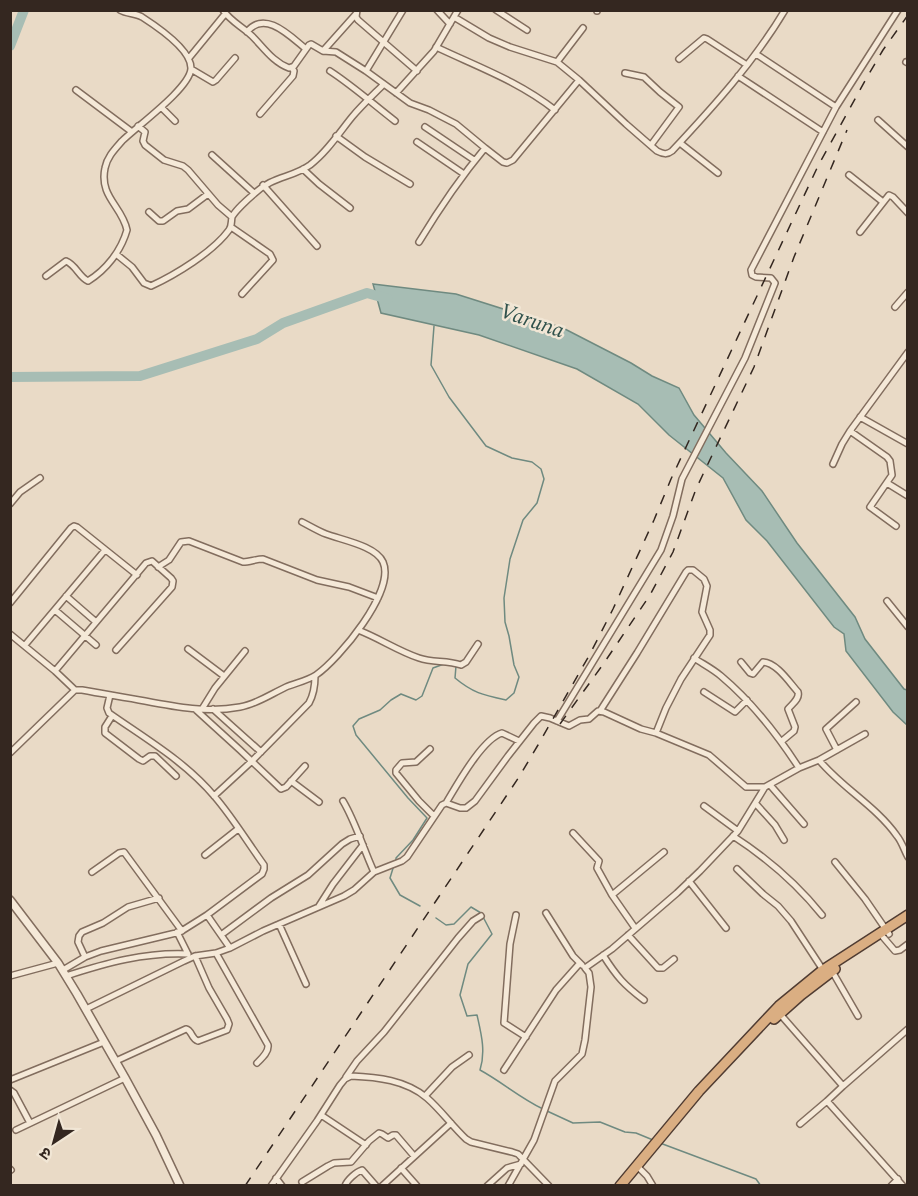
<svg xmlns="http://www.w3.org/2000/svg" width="918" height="1196" viewBox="0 0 918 1196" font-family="Spectral,'Noto Sans Devanagari',serif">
<rect width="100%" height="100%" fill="#e9dac6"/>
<path fill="#a7bdb4" stroke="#6f8a80" stroke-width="1.5" d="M373 284 456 294 563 328 631 363 652 376 679 388 694 415 726 453 762 491 797 543 855 617 865 639 904 689 907 690V725L893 712 846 651 844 634 834 627 767 541 746 520 723 478 669 435 638 404 577 369 479 335 381 313Z"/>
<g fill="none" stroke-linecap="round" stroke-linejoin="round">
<path stroke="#6f8a80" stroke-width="1.5" d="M434 326 431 365 449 397 486 446 512 458 532 462 541 469 544 479 537 503 523 520 510 559 504 598 505 622 509 636 514 665 519 677 514 693 506 700C483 695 473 693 455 678L456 666
M396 861V858L413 840 427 818 408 798 356 735 353 726 359 719 380 710 391 700 401 694 416 700 422 696 433 668 444 664
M394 865 390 878 400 895 420 906
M436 918 446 925 454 924 471 907 481 913 492 934 468 964 460 995 467 1016 477 1015C481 1033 486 1051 480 1070 502 1082 520 1098 543 1109
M547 1111 573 1123 600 1122 625 1132 636 1133 653 1140
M660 1143 756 1179 761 1186"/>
<path stroke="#a7bdb4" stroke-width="10" d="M10 46 24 10
M10 377 140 376 257 339 283 323 367 293 388 299"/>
<g stroke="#826d5e" stroke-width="8">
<path id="minor" d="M223 10C230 21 243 27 252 36 264 48 273 62 289 68L294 66 309 45 311 44 323 51 336 52 366 71 410 103 429 110 456 124 485 148 503 162 507 163 513 160 579 80 626 124 657 151C663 154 667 155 672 151 713 107 754 62 785 10
M357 10 356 17 358 20 417 71
M437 10 450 24
M496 10 527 30
M597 11V10
M454 17 489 38 510 47 557 62 579 80
M247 32C265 9 291 37 306 49
M436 47C478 67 518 81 555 110
M323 51 356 14
M756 54 836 107
M189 58 225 14
M679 59 704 38 707 39 747 65
M557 62 583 28
M906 62 908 63
M191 69 213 82 216 80 235 58
M330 71C353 86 373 104 395 121
M366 71 403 10
M625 73 644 77 660 92 679 107 651 145
M738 76 823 132
M76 90 132 132
M396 93 434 51 458 10
M162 108 175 121
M260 114 293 76 294 71 292 68
M878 120 908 147
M138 126 145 132 143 141 145 145 164 160 183 166 188 170 218 205 232 217
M425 127 474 160
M336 136 365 157 410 184
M417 142 464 174
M680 143 718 173
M212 155 254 193
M303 169 319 184 350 208
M849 175 883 202
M263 185 317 246
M149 212 159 221H163L177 211 188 209 208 194
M231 227 270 254 273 260 242 294
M860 232 889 195 893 197 908 213
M419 242C439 209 460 178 485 148
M116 254 132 267 144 283 151 286C175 275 213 252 229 230 232 226 231 222 232 217 235 211 248 199 254 194 272 176 292 178 310 165 327 152 339 133 352 117 362 105 373 95 384 84
M46 276 66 261C76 265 79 277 88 281 106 270 121 251 127 230 122 206 99 197 105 168 107 157 115 149 122 141 137 126 189 89 191 69 192 50 156 26 142 17 135 13 127 14 120 10
M895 307 908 292
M860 417 908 444
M850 431 887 457 890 461 892 475 870 507 896 526
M833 464 842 444 850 431 908 352
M887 483 908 496
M10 504 20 492 40 478
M158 567 169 560 181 542 189 541 243 562C250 562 256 559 263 559L317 580 349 587 378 598
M66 596 96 622
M887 601 908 627
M10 603 71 528 74 526 77 527 137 575
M55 610 96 645
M358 630C379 638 398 651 419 658 433 663 446 660 461 665L466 662 478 644
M10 634 55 671 75 690
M25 645 105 550
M188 649 224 676
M694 658C703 664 713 669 721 676 752 702 777 734 799 768
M741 662 750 673 753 674 763 662C777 663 789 682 798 692 800 699 792 704 788 709L795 727 794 731 782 741
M55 671 146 563 152 561 171 578 173 581 172 587 116 650
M704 692 735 712 747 700
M110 695 107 708 109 713C146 739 186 762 215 797 233 818 248 843 264 865V869L262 874 207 915 230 948
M195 709 240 750 281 789 286 787 305 766
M202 709 215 688 245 651
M213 709 261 752
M600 711 637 653 686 572 688 570H693L704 579 707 586 702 612 710 630V635L681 679 666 708 656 733
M112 716 105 727V733L139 759 143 761 150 756H155L176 776
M557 721 661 550 673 516 682 479 745 358 775 283 771 278 756 277 752 275 751 270 836 107 898 10
M430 749 416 762 402 763 396 770V773L419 801 434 816
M837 750 826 729 856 702
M10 753 75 690H82C103 694 124 697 145 701 176 707 208 713 240 707 257 704 271 694 286 687 295 683 307 681 316 675 339 659 396 591 383 562 376 546 342 540 326 534 318 531 310 526 302 522
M819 760C842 788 876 806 897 836 902 842 904 850 908 857
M291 781 319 802
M770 785 804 824
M214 796 252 761 309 703C314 694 315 686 315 676
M343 801C356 823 363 848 374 872
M446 803C457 785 482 739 502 733L519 741
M756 804 775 825 784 840
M704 806 738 831
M573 833 599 861 597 868 612 895 635 928
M733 836C767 858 797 884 822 915
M205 855 238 829
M835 862 865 899 889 934
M737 869 763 894 778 906 791 921 823 970
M92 872 119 853 124 852 182 931
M689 881 726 928
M612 895 664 852
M319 906 333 884 363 845
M546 913 573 956 582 965
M516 915 510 944 504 1023 526 1037
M279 924 306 984
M177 932 188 954
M221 935 271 898 308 875 342 844 350 839 360 836
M628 935 658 968H663L674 959
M883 937 895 951 900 950 908 944
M216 953 268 1045C269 1052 262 1058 257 1063
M603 955C617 977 624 985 644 1000
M85 957 78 942 79 936 82 932 103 923 128 907 159 898
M63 970 85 957 101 951 180 932 207 915
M832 971 858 1016
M10 976 58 963
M66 976C106 963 145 952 188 954
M86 1009 184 961 195 956 216 953 230 948 263 931 344 896 354 890 374 872 402 861 407 857 442 805 446 803 460 808H466L475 801 508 756 534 723 541 716 550 718 569 726 580 720 589 719 598 711 604 712 641 729 656 733 709 755 746 787H765
M780 1014 843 1086 827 1101 903 1186
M116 1061 186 1029C192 1030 191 1039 198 1041L227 1030 229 1024 227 1019 209 988 195 956
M504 1070 556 990 580 963
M346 1077 357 1061 384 1032 458 938 473 921 481 916
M10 1080 104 1042
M843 1086 908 1029
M10 1090 14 1093 30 1123
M425 1096 452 1067 469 1055
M321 1115 366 1145
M800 1124 827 1101
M16 1130 125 1078
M401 1168 417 1186
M639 1168 647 1176 653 1186
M10 1169 11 1170
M276 1178 282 1186
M302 1182 328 1166 334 1163 351 1162 369 1141 379 1133 382 1134 388 1138 393 1135H396L414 1156
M271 1186 317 1121 340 1085 345 1079 351 1076C377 1077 406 1080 427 1098 441 1110 452 1126 466 1139L471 1142 512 1152 518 1154 549 1186
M345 1186C347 1180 356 1172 362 1170L376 1186
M382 1186 451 1123
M487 1186 507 1168 521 1164
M508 1186 534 1140 555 1081 582 1054 585 1040 591 987 589 973 585 968 612 949 677 893 700 871 738 831 765 787 799 768 819 760 865 734
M891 1186 898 1179"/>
</g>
<g stroke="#826d5e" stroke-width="10">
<path id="tertiary" d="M10 900 58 963 77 994 125 1078 156 1135 180 1186"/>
</g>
<g stroke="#503c32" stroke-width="12">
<path id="trunk" d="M774 1019 801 995 835 969
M620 1186 699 1091 779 1006 823 970 908 915"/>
</g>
<use href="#minor" stroke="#f5e9d8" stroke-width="5"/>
<use href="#tertiary" stroke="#f5e9d8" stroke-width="7"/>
<use href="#trunk" stroke="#daae82" stroke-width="9"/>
<path stroke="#342720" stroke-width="1.5" stroke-dasharray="10 10" stroke-linecap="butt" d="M560 724 604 663 650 595 673 552 696 489 754 367 794 257 847 130
M245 1186 519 777 538 745 590 654 613 609 654 520 671 479 818 166 866 79 883 50 908 15"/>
</g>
<g text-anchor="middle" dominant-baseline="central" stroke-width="5" stroke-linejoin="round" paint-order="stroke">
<g font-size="22" font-style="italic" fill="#31524c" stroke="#f1e6d5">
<text transform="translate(532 321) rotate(19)">Varuna</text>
</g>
</g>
<rect width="918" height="1196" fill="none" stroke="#342720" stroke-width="24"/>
<g transform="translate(54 1142) rotate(216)" stroke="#f1e6d5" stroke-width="4.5" paint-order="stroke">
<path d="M0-4.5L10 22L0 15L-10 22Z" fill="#342720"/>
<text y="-9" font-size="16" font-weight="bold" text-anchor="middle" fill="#342720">उ</text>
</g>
</svg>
